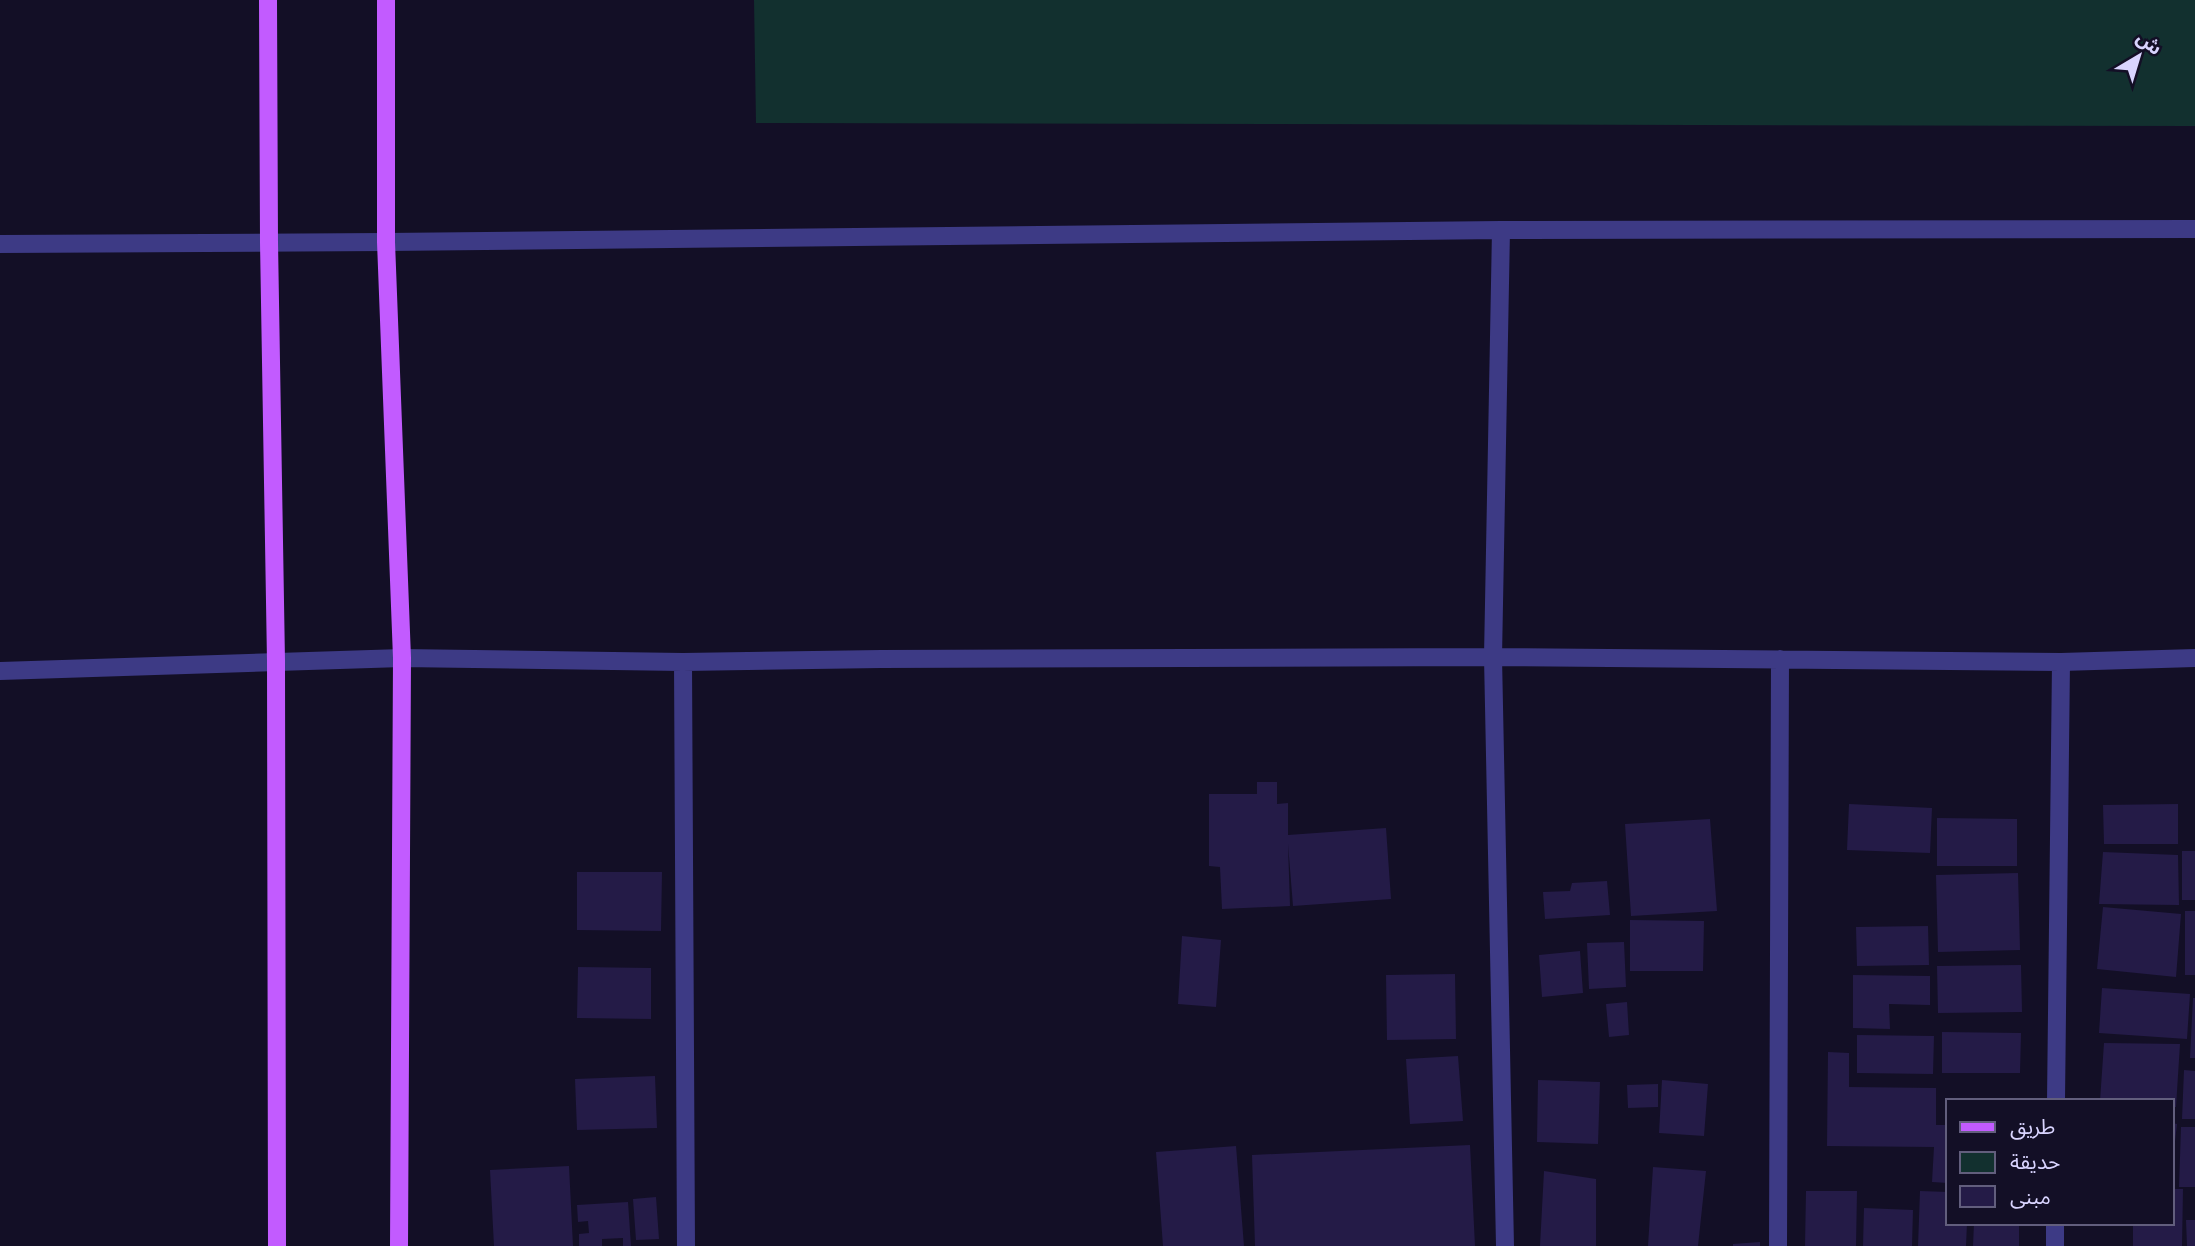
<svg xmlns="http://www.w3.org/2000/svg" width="2195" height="1246" viewBox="0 0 2195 1246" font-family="Lato,'Noto Sans Arabic',sans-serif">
<rect width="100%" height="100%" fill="#130f26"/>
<path fill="#12302f" d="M754 0H2195V126L756 123Z"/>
<path fill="#241b47" d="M1257 782H1277V804L1288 803V835L1386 828 1391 899 1293 906 1288 844 1290 906 1222 909 1220 867 1209 866V794H1257Z
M1849 804 1932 808 1930 853 1847 850Z
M2178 804V844H2104L2103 805Z
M1937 818 2017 819V866H1937Z
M1710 819 1717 911 1631 916 1625 824Z
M2182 851H2195V900H2182Z
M2103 852 2178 855 2179 905 2099 904Z
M577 872H662L661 931 577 930Z
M2018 873 2020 950 1938 952 1936 875Z
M1607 881 1610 915 1545 919 1543 892 1570 891 1572 883Z
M2103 907 2181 914 2176 977 2097 969Z
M2185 911H2195V975H2185Z
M1630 920 1704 921 1703 971H1630Z
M1928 926 1929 965 1857 966 1856 927Z
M1182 936 1221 940 1216 1007 1178 1004Z
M1624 942 1626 987 1589 989 1587 943Z
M1580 951 1583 993 1542 997 1539 955Z
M2021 965 2022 1012 1938 1013 1937 966Z
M578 967 651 968V1019L577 1018Z
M1455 974 1456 1039 1387 1040 1386 975Z
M1853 975 1930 976V1005L1889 1004 1890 1029 1853 1028Z
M2102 988 2190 994 2187 1039 2099 1033Z
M2193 998H2195V1058H2190Z
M1627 1002 1629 1035 1609 1037 1606 1004Z
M1942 1032 2021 1033 2020 1073H1942Z
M1857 1035 1934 1036 1933 1074 1857 1073Z
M2104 1043 2180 1044 2176 1107H2172V1101H2100Z
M1828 1052 1849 1053V1087L1936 1088V1125H1948V1183L1932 1182 1934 1147 1827 1146Z
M1458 1056 1463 1121 1410 1124 1406 1059Z
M2184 1070 2195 1071V1119H2182Z
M655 1076 657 1128 577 1130 575 1079Z
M1538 1080 1600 1082 1598 1144 1537 1142Z
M1662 1080 1708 1084 1704 1136 1659 1133Z
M1658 1084V1107L1628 1108 1627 1085Z
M2172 1123 2177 1124 2174 1150H2172Z
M2181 1127H2195V1187H2179Z
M1470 1145 1475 1246H1255L1252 1155Z
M1236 1146 1244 1246H1163L1156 1152Z
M569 1166 573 1246H494L490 1170Z
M1653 1167 1706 1171 1698 1246H1648Z
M1544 1171 1596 1179V1246H1540Z
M2172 1189H2183L2182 1246H2133V1223H2172Z
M1806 1191H1857L1856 1246H1805Z
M1920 1191 1948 1192V1223H1967L1966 1246H1918Z
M656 1197 659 1239 636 1240 633 1199Z
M628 1202 631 1246H623V1238L602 1239V1246H579V1234L589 1233 588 1221 578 1222 577 1205Z
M1864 1208 1913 1210 1912 1246H1863Z
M2186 1220H2195V1246H2187Z
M1974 1223H2019V1246H1973Z
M1760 1242V1246H1733V1244Z"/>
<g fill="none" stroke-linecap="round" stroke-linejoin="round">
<path stroke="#3d3a85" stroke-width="18" d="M1501 230 1493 657 1505 1246
M0 244 386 242 1501 230 2195 229
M683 662 686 1246
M0 671 402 658 683 662 881 659 1493 657 2061 662 2195 658
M2056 1101 2061 662
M1778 1246 1780 659
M2055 1246V1223"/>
<path stroke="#c25bff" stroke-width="18" d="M268 0 269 242 276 661 277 1246
M386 0V242L402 658 399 1246"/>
</g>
<rect x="1946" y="1099" width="228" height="126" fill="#130f26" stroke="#625e7d" stroke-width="2"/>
<rect x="1960" y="1122" width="35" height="10" fill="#c25bff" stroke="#625e7d" stroke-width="2"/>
<text x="2010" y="1134" font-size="21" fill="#d9d4ff">طريق</text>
<rect x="1960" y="1152" width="35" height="21" fill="#12302f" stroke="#625e7d" stroke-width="2"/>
<text x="2010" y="1169" font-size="21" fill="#d9d4ff">حديقة</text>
<rect x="1960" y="1186" width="35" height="21" fill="#241b47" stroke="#625e7d" stroke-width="2"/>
<text x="2010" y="1204" font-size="21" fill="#d9d4ff">مبنى</text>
<g transform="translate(2139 56) rotate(38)" stroke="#130f26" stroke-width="5" paint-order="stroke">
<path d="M0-5L12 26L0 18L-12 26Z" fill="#d9d4ff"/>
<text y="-10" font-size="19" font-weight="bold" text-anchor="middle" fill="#d9d4ff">ش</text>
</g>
</svg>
